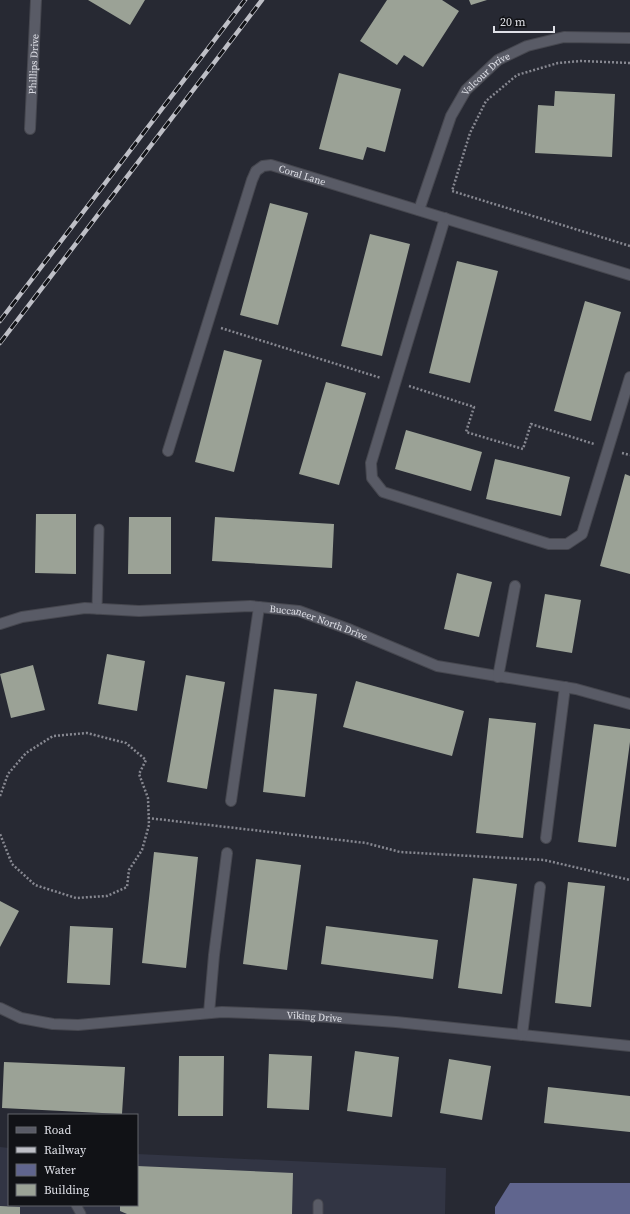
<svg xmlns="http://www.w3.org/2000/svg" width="630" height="1214" viewBox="0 0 630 1214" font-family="'Source Serif 4',serif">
<rect width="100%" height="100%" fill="#272933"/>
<path fill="#323544" d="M0 1147 9 1148V1205H137V1154L446 1168 445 1214H0Z"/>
<path fill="#60658e" d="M510 1183H630V1214H495V1207Z"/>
<path fill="#9ba296" d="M88 0H145L130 25Z
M387 0H442L459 11 423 67 404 55 397 65 360 41Z
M469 0H487L471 5Z
M339 73 401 89 385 152 367 147 363 160 319 149Z
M555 91 615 94 612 157 535 153 538 105 554 106Z
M270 203 308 213 278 325 240 315Z
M370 234 410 244 382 356 341 346Z
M457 261 498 271 470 383 429 373Z
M585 301 621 312 591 421 554 411Z
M224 350 262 360 234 472 195 462Z
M326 382 366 393 339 485 299 474Z
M406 430 482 452 471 491 395 469Z
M495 459 570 477 561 516 486 499Z
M625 474 630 476V574L600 566Z
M36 514H76V574L35 573Z
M129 517H171V574H128Z
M215 517 334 524 332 568 212 561Z
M457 573 492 582 479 637 444 629Z
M545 594 581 600 572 653 536 647Z
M107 654 145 661 137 711 98 704Z
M33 665 45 710 11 718 0 674Z
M186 675 225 682 207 789 167 782Z
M356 681 464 711 452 756 343 727Z
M274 689 317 694 305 797 263 792Z
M489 718 536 723 523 838 476 833Z
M594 724 630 729V742L616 847 578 842Z
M154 852 198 857 186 968 142 963Z
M256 859 301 865 287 970 243 964Z
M473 878 517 884 502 994 458 988Z
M568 882 605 886 591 1007 555 1003Z
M0 901 19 911 0 947Z
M70 926 113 928 110 985 67 983Z
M326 926 438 940 433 979 321 964Z
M355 1051 399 1057 392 1117 347 1111Z
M269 1054 312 1056 309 1110 267 1108Z
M179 1056H224L223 1116H178Z
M449 1059 491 1066 482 1120 440 1113Z
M4 1062 125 1067 122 1114 2 1108Z
M548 1087 630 1096V1132L544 1123Z
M137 1166 293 1173 292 1214H127L120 1211V1205H137Z
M0 1206 20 1207V1214H0Z"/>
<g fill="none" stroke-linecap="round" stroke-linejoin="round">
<g stroke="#46474f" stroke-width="11">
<path id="lane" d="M97 609 99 529
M76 1205 81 1214
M318 1214V1204"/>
</g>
<g stroke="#46474f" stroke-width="12">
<g id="street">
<path id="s1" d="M30 129 36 0"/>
<path id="s2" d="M419 210 451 116 466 90 498 60 527 46 564 37 630 38"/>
<path d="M445 218 371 463 372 478 383 492 549 544H567L582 534 630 377"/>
<path id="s3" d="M168 451 252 180 256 171 263 166 271 165 630 275"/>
<path id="s4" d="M0 624 22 617 85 608 139 611 250 606 299 611 351 630 437 666 576 689 630 704"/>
<path d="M498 677 515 586"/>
<path d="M231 801 259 607"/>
<path d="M546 838 565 687"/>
<path id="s5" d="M0 1008 21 1018 53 1024 78 1025 222 1012 300 1015 396 1022 630 1046"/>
<path d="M209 1013 214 955 227 853"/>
<path d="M522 1035 540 887"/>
</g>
</g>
<path stroke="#878891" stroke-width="2.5" stroke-dasharray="2 2" stroke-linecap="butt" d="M630 63 581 61 558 63 517 75 486 101 470 133 452 191 630 246
M221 328 381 378
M409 386 474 407 466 432 523 449 531 424 594 444
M622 453 630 455
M0 796 8 774 26 753 53 736 87 733 126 743 146 760 139 774 148 798 149 825 142 850 129 870 127 887 107 896 76 898 35 885 12 864 0 834
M148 818 366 843 400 852 544 860 630 880"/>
<use href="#lane" stroke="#595b66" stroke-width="9"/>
<use href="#street" stroke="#595b66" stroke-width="10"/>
<g stroke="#bebfc6" stroke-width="4.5">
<path id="rail" d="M0 321 245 0
M0 343 262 0"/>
</g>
<use href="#rail" stroke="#111216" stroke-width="3" stroke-dasharray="9" stroke-linecap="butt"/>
</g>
<g text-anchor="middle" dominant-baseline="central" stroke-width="4" stroke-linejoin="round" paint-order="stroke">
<g font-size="10" fill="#dfe0e7" stroke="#111216">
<text stroke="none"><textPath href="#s1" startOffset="65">Phillips Drive</textPath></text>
<text stroke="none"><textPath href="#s2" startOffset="155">Valcour Drive</textPath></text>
<text stroke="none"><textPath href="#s3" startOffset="343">Coral Lane</textPath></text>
<text stroke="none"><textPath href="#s4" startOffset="323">Buccaneer North Drive</textPath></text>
<text stroke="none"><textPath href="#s5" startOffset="318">Viking Drive</textPath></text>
</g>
</g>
<rect x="8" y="1114" width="130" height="92" fill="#111216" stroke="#63646a"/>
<rect x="16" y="1127" width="20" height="6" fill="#595b66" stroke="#63646a"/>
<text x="44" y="1134" font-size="12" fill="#dfe0e7">Road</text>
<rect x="16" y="1147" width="20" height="6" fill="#bebfc6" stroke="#63646a"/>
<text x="44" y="1154" font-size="12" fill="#dfe0e7">Railway</text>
<rect x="16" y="1164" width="20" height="12" fill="#60658e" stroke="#63646a"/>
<text x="44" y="1174" font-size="12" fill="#dfe0e7">Water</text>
<rect x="16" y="1184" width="20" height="12" fill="#9ba296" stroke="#63646a"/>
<text x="44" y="1194" font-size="12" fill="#dfe0e7">Building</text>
<path d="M494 26v6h60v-6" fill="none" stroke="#dfe0e7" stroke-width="2"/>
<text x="500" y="26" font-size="12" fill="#dfe0e7" stroke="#111216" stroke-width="3" paint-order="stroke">20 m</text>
</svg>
